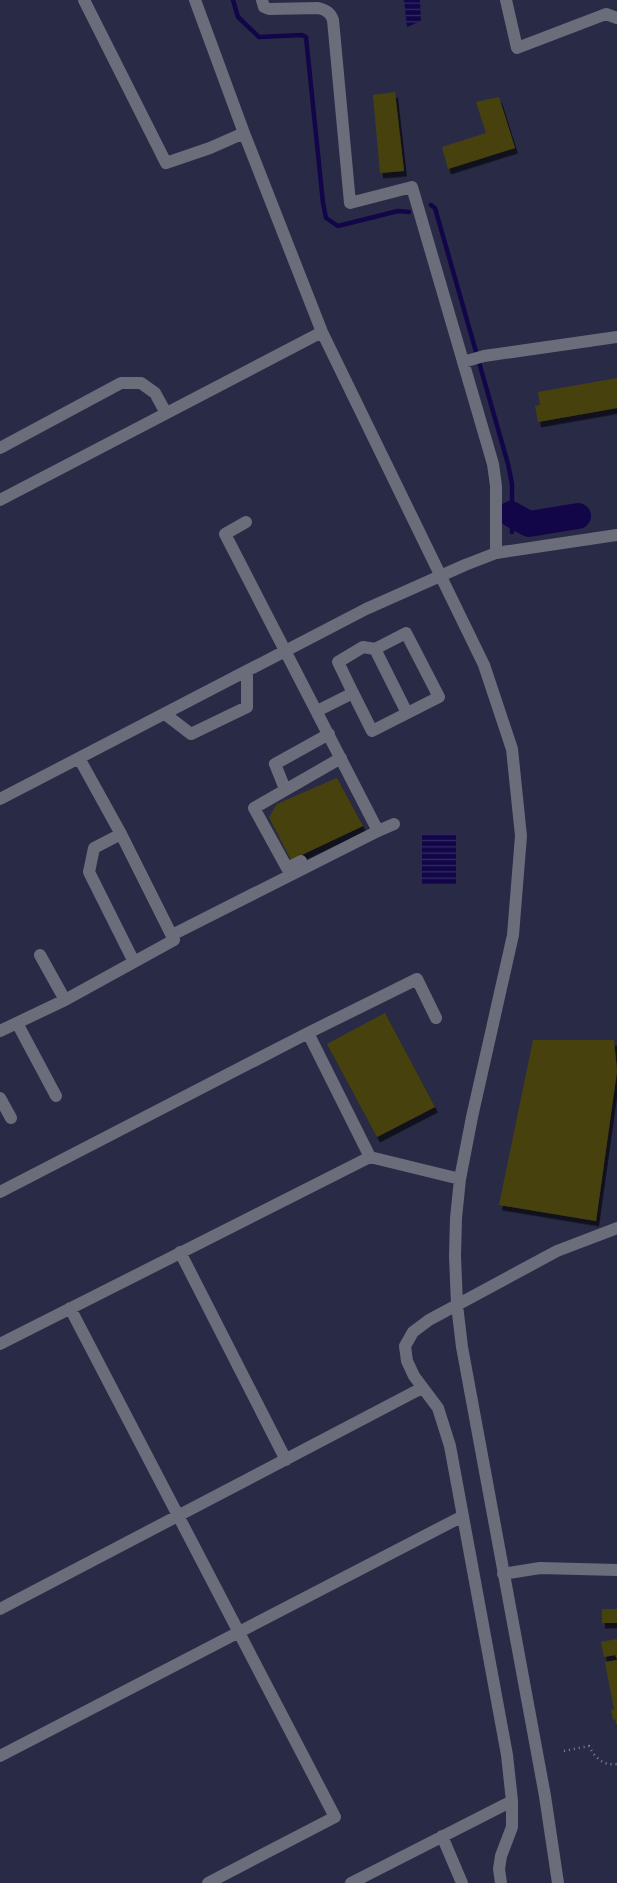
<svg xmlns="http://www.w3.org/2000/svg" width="617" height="1883" viewBox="0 0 617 1883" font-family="'IBM Plex Sans',sans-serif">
<defs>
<pattern id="water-rules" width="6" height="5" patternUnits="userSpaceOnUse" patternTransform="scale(1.25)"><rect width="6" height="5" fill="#120648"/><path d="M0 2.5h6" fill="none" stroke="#352b63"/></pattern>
<filter id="shadow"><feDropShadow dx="3" dy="5.5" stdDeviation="0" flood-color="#0009"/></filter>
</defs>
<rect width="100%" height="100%" fill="#292b46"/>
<path fill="url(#water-rules)" d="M404 0H420L421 21 407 27Z
M422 834H456V884H422Z"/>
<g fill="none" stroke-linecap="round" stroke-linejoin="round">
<path stroke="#120648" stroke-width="4.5" d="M233 0 238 17 259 37 302 35 306 37 323 203 326 218 338 226 398 211 409 212
M431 205 435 208 508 464 512 484V532"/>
<path stroke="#120648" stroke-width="26" d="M511 514 529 524 578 516"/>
</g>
<path fill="#474211" filter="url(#shadow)" d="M395 92 404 171 380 173 373 95Z
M499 97 515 148 448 169 442 147 486 133 476 102Z
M617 378V408L538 422 535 406 540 405 538 392Z
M337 778 363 826 291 860 269 817 277 804Z
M385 1013 435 1107 377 1137 327 1044Z
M533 1040H614L617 1071 596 1221 499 1205Z
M602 1609H617V1623H602Z
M617 1639V1659L615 1655 604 1657 601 1642Z
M617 1660V1724L616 1725 615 1719 613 1720 611 1710 614 1709 605 1662Z"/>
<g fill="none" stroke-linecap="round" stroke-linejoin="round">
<path stroke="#84869b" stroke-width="2.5" stroke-dasharray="1 4" stroke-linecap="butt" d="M564 1751 589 1746C595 1758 603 1766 617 1764"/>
<path stroke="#6b6d7b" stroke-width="12" d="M84 0 166 163 210 148 244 133
M195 0 244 133 322 332 484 665 512 749 521 836 513 935 472 1117 460 1179 456 1218 455 1256 457 1305 462 1347 545 1796 558 1883
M262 0 264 7 269 9 318 8C326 10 330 12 333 20L350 203 412 187 493 464 496 486V553
M506 0 517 48 606 14 617 18
M463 362 484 356 617 337
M0 448 121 383H141L155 393 166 413
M0 500 322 332
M375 649 407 713
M317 711 353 693 338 662 363 647 375 649 406 633 439 697 372 731 353 693
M165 714 191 734 247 707V671
M285 789 275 764 329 734
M0 799 366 609 465 565 496 553 617 535
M378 831 394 824
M121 834 94 848 89 872 134 962
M301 861 287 868 254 808 341 758
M172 935 378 831 225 534 246 522
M40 955 65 1000
M17 1023 56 1096
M0 1031 65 1000 174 940 121 834 79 758
M308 1033 370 1157
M0 1098 11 1118
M0 1192 308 1033 417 979 436 1018
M180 1252 286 1460
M70 1308 335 1817 208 1883
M0 1344 370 1157 460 1179
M503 1574 540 1568 617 1570
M0 1609 422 1388
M0 1756 463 1516
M442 1836 462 1883
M351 1883 512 1801
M501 1883 499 1869 501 1856 512 1827V1801L507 1755 450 1446 438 1408 414 1376 407 1361 405 1346 413 1332 429 1320 557 1251 617 1228"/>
</g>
</svg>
